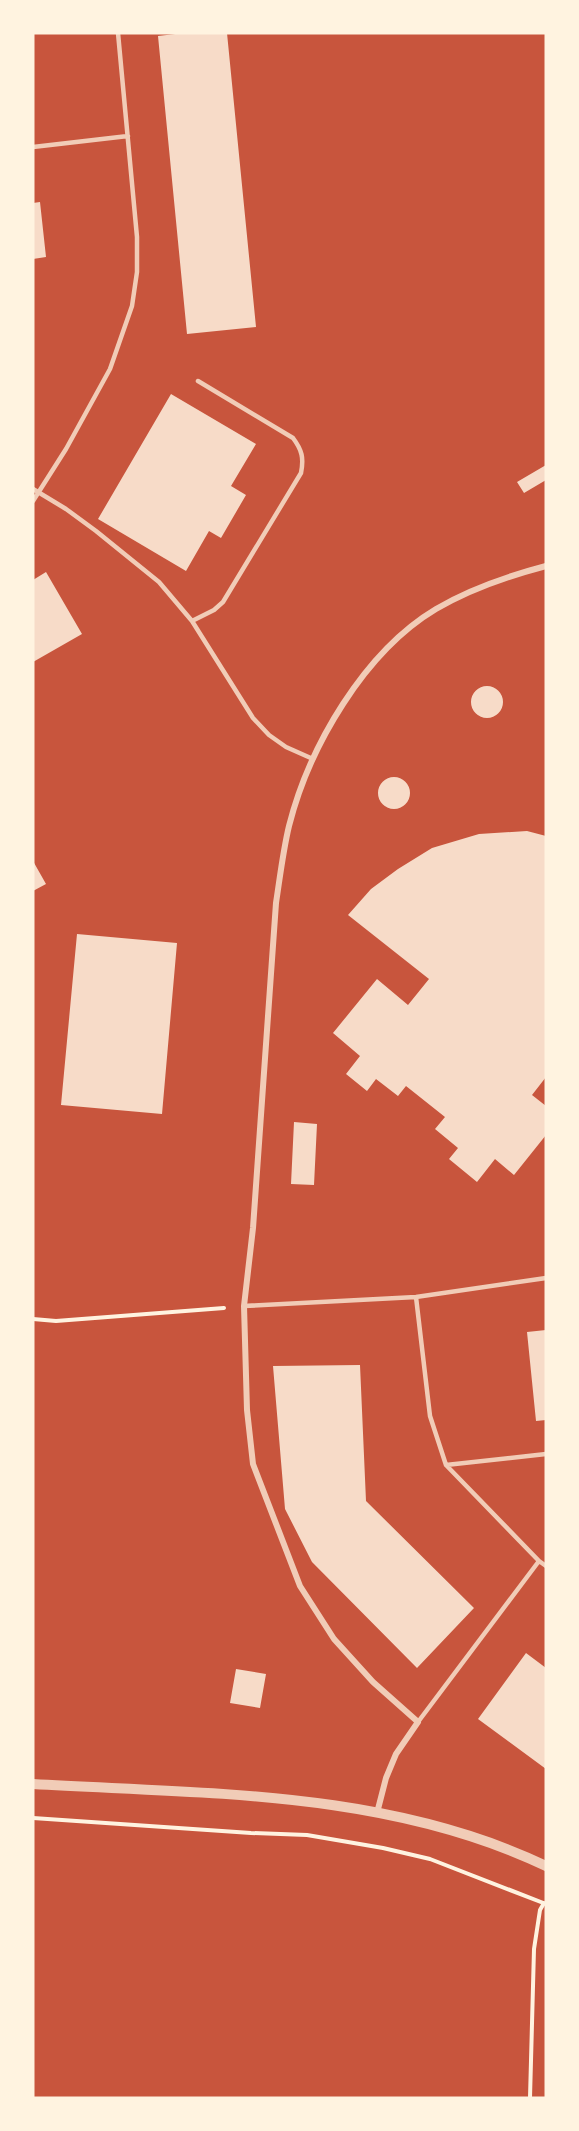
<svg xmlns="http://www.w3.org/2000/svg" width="579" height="2131" viewBox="0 0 579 2131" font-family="'Open Sans',sans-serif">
<rect width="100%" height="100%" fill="#c8553d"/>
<path fill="#f7dbc8" d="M184 33H227L256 327 187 334 158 36Z
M40 202 46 257 33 259V203Z
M171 394 256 444 231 486 246 495 221 538 209 531 186 571 98 519Z
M546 465V480L524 493 517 482Z
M46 572 82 634 33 662V580Z
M471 702a16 16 0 1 1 32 0a16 16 0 1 1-32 0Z
M378 793a16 16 0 1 1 32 0a16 16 0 1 1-32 0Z
M527 831 546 836V1077L532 1095 546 1106V1135L514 1175 495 1159 477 1182 449 1159 458 1148 435 1129 445 1117 406 1086 398 1096 376 1079 367 1091 346 1074 360 1056 333 1033 377 979 408 1005 429 979 348 915 371 889 398 869 432 848 479 834Z
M33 861 46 884 33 891Z
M77 934 177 943 162 1114 61 1105Z
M294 1122 317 1124 314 1185 291 1184Z
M546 1330V1420L536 1421 527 1332Z
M360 1365 366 1501 474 1608 417 1668 312 1562 285 1509 273 1366Z
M526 1653 546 1668V1769L478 1719Z
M236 1669 266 1674 260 1708 230 1703Z"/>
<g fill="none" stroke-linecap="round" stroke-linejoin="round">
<path stroke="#fff3e0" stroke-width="4" d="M33 1319 56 1321 224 1308
M33 1818 251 1833 307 1835 383 1848 430 1859 546 1904
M530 2098 534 1949 540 1910 544 1903"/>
<path stroke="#f1ccb7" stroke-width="4.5" d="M33 147 128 136
M33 489 66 509 96 531 159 582 192 621 253 718 269 735 286 747 313 759
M33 501 66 449 110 369 132 306 137 272V237L118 33
M192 621 214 610 223 602 301 473C304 458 302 450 293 438L198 381
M416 1297 430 1416 446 1465 539 1561
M244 1306 416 1297 546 1278
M446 1465 546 1454
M418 1722 539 1561 546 1566"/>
<path stroke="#f1ccb7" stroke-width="6" d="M377 1813 386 1778 396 1754 418 1722 373 1682 334 1639 300 1586 253 1464 247 1410 244 1306 253 1228 276 903C280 877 283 851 289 826 309 747 364 652 436 609 470 589 508 576 546 566"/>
<path stroke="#f1ccb7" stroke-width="10" d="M33 1784C205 1794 387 1790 546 1866"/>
</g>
<rect width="579" height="2131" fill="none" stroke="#fff3e0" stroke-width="69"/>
</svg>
